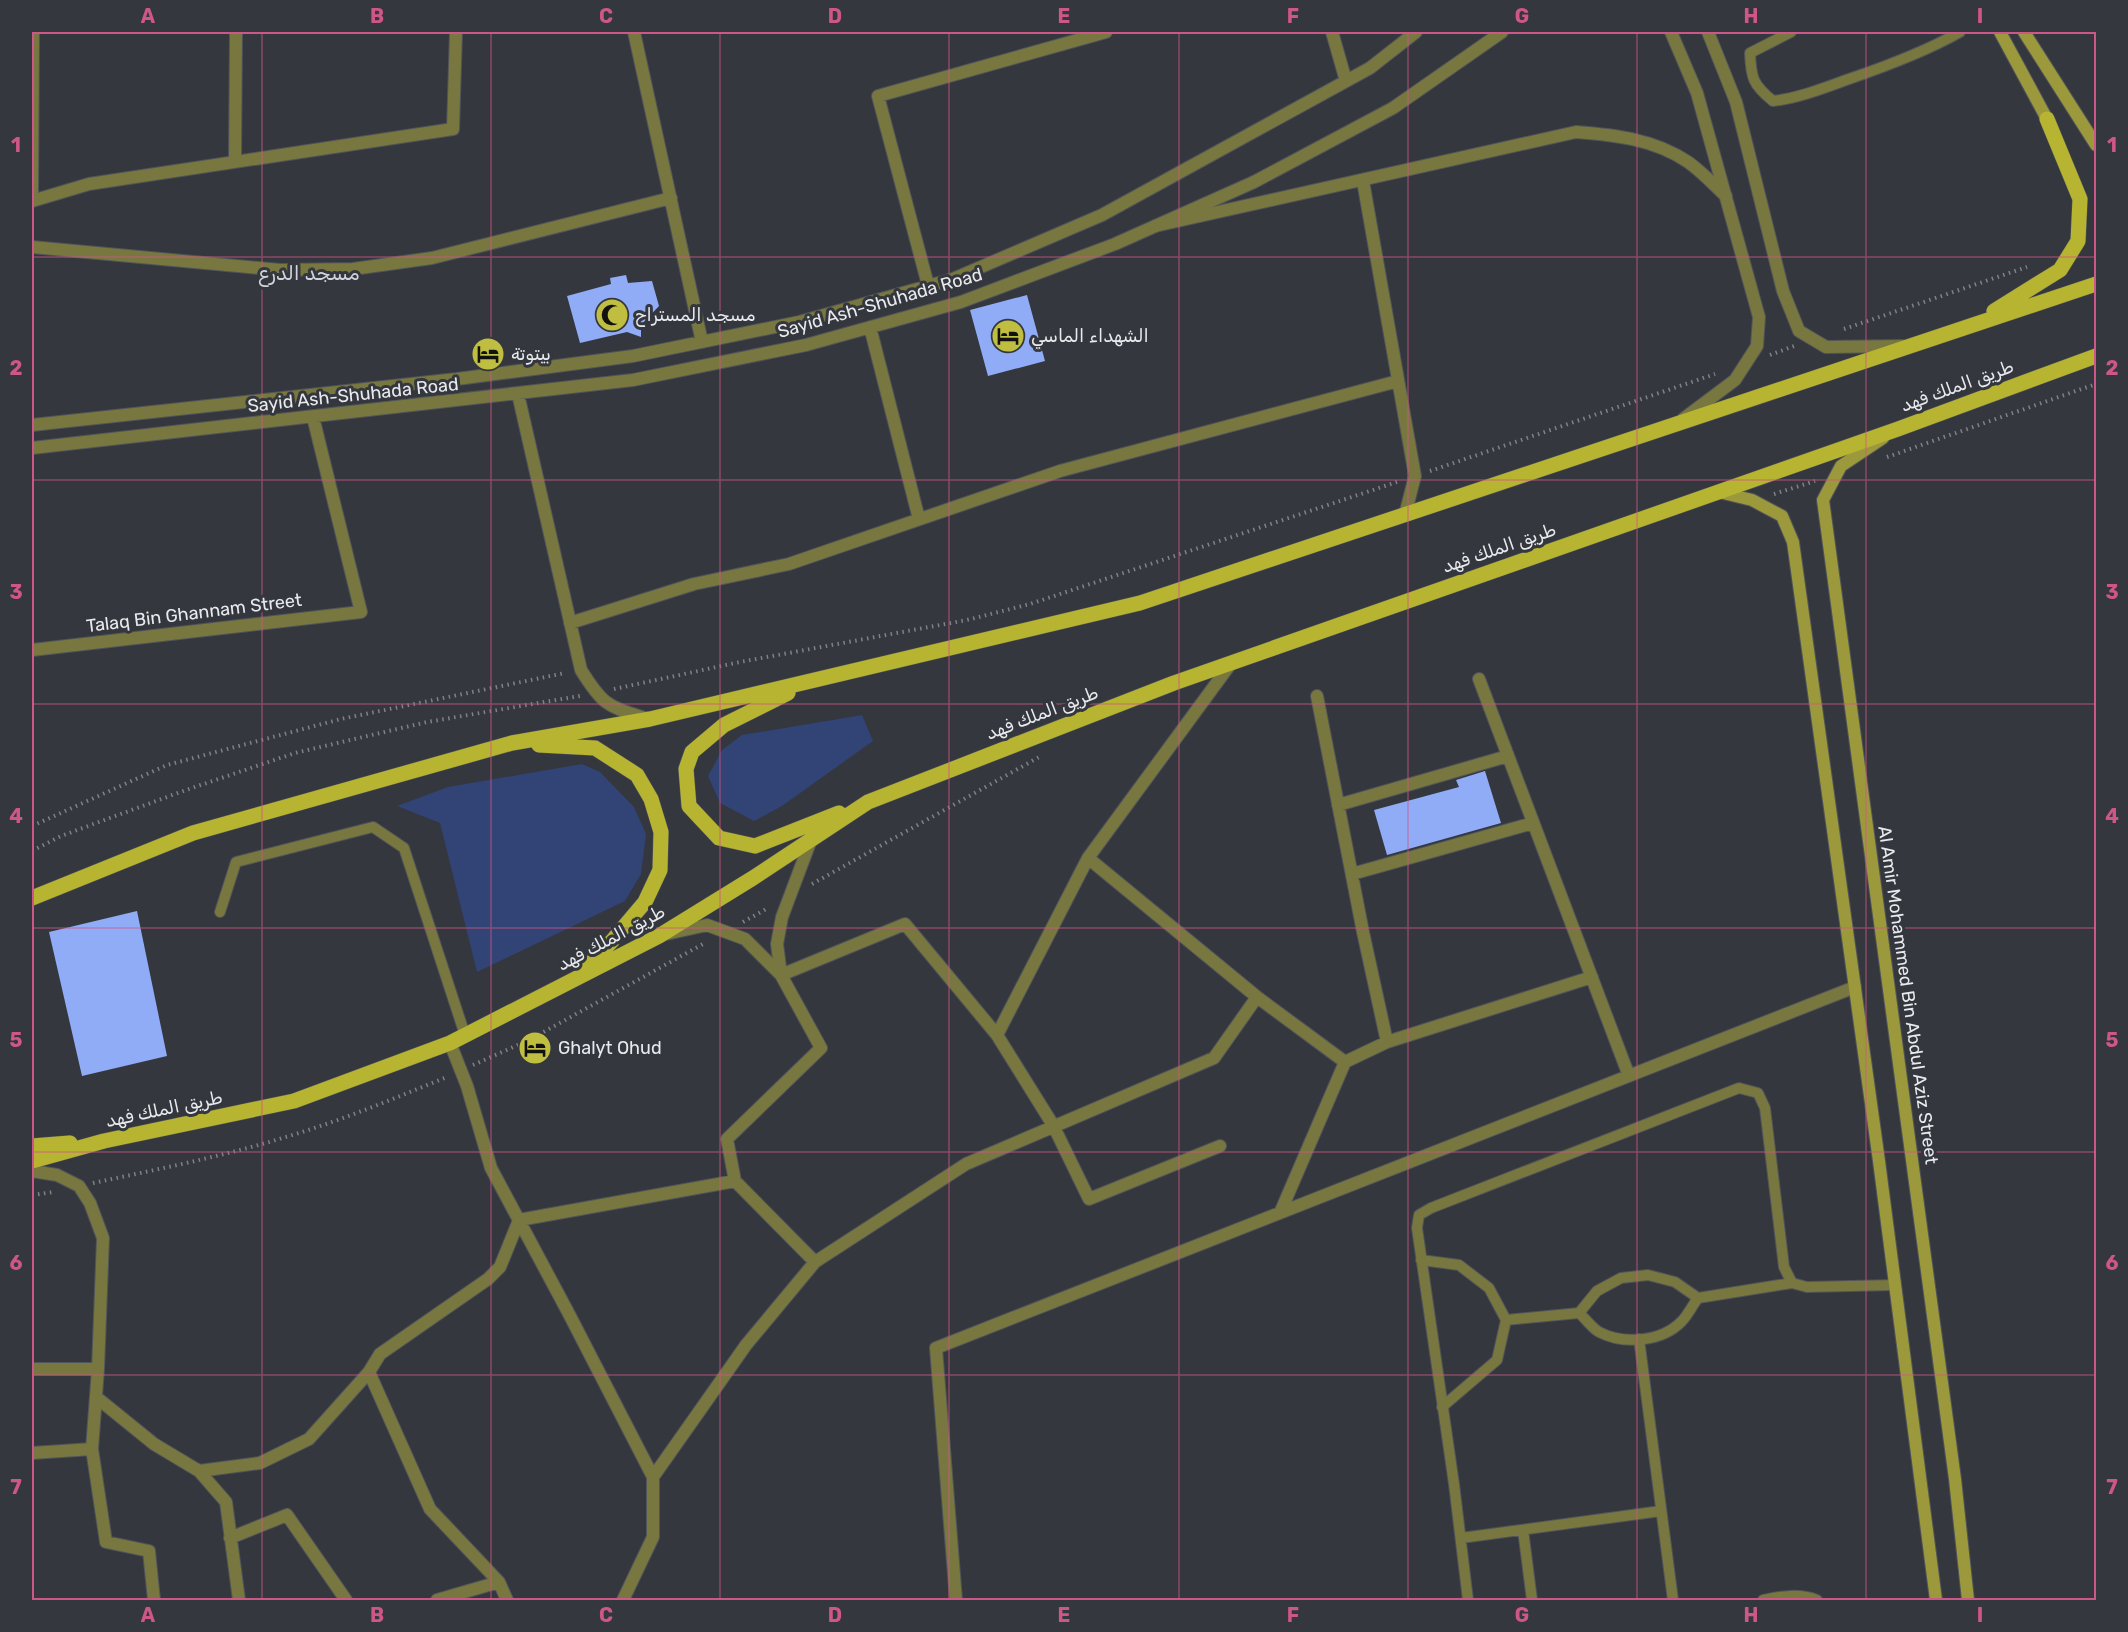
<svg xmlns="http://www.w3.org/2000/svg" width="2128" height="1632" viewBox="0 0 2128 1632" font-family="Rubik,Cairo,sans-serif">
<rect width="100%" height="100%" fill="#34373d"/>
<path fill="#324375" d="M862 715 873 741 782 806 754 821 720 803 708 776 722 750 742 735Z
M582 764 600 772 634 807 646 834 641 874 625 901 477 972 440 823 397 806 448 787Z"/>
<path fill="#90acf6" d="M626 275 628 283 652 281 659 306 641 325V337L627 332 580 343 567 296 611 284 610 278Z
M1027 295 1045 361 988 376 970 310Z
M1485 771 1501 823 1387 855 1374 810 1459 787 1456 780Z
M137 911 167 1056 82 1076 49 932Z"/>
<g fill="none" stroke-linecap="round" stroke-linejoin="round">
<g stroke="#515459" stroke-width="12">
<path id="service" d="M1791 32 1750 53C1751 78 1753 85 1773 101 1799 98 1824 88 1849 79 1887 66 1925 52 1960 32
M220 912 236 862 373 827 404 848 465 1035
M1421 1260 1459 1265 1489 1288 1506 1320 1497 1360 1442 1407
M1579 1313C1585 1318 1592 1328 1599 1332 1624 1345 1662 1342 1682 1321 1688 1315 1692 1306 1698 1298
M1506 1320 1579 1313 1597 1291 1621 1278 1648 1275 1675 1282 1698 1298 1792 1283
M1639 1339 1673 1600
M1523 1530 1532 1600
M1461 1538 1661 1511
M1468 1600 1454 1484 1417 1228 1419 1215 1431 1208 1739 1088 1758 1093 1765 1108 1784 1267 1792 1283 1807 1287 1895 1285
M1763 1600C1781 1596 1800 1593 1817 1600"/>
</g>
<g stroke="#515459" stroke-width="14">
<path id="minor" d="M33 32 32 201 89 184 453 129 456 32
M634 32 702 342
M1332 32 1346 81
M235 162 236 32
M1363 181 1415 476 1405 515
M32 247 280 270 353 269 432 258 671 198
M928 285 878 96 1106 32
M870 327 919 519
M518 394 581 670C604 707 608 706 648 719
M32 425 457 379 633 356 799 322 953 279 1102 215 1370 68 1416 32
M32 448 633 380 806 345 961 302 1115 244 1254 182 1393 108 1502 32
M570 623 694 584 789 564 1060 471 1398 381
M32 650 361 612 313 417
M1479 679 1629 1076
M1317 696 1363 932 1387 1042
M1338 805 1508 756
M1088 858 1257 997 1345 1062 1387 1042 1592 977
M1352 874 1533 823
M666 934 707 925 745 939 781 975 821 1048 727 1139 735 1181
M781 975 905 924 997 1035 1053 1125 1089 1199 1220 1146
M781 975 777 944 782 917 811 840
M997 1035 1088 858 1232 662
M450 1043 467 1086 491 1168 569 1314 653 1477V1537L623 1600
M32 1171 57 1175 79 1186 90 1203 103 1238 98 1369 92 1449 106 1542 149 1551 154 1600
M1280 1213 1345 1062
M32 1369H98
M369 1372 430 1509 499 1582 507 1600
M96 1397 154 1444 199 1471 226 1502 239 1600
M32 1453 92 1449
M199 1471 260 1463 309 1439 369 1372 380 1354 488 1279 500 1267 519 1220 735 1181 815 1262
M653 1477 746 1345 815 1262 966 1164 1214 1058 1257 997
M230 1538 287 1515 346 1600
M437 1600 499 1582
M956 1600 936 1348 1855 987"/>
</g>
<g stroke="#515459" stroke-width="14">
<path id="tertiary" d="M1671 32 1697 93 1759 317 1757 346 1735 380 1683 419
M1708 32 1736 102 1783 291 1799 331 1826 347 1902 346
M1155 226 1576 132C1615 135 1654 139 1688 162 1701 171 1714 185 1726 196"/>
</g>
<g stroke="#515459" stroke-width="14">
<path id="secondary" d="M2000 32 2047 119
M2024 32 2096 145
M1883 438 1841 466 1823 500 1955 1479 1968 1600
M1719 492 1752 500 1782 516 1793 542 1879 1161 1936 1600"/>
</g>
<g stroke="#515459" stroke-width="16">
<path id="primary" d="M1994 311 2060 270 2078 241 2080 199 2047 119
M788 693 724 725 692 752 686 769 689 806 719 838 755 846 839 813
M539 745 595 748 637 775 651 799 661 832 660 870 645 902 612 941 584 970
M32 898 193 833 512 743 650 719 1140 603 2096 284
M32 1146 70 1143
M32 1161 104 1141 294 1101 450 1043 659 936 753 878 868 802 1174 683 1898 429 2096 356"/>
</g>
<path stroke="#7f8287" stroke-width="4" stroke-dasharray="1.5 4.5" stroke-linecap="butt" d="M1844 329 2027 267
M1770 355 1794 346
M1887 457 2096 384
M1430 471 1715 374
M1774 494 1815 481
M614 689 740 662 967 620 1030 604 1397 482
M32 826 167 765 341 719 565 673
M32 851 61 836 186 790 295 753 427 722 580 696
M812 884 1041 756
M743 922 768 908
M473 1065 529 1040 703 944
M93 1183C159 1169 225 1156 289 1136 343 1120 395 1098 447 1077
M32 1195 54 1192"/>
<use href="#service" stroke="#77773f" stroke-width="10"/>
<use href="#minor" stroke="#77773f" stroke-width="12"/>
<use href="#tertiary" stroke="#77773f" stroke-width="12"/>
<use href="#secondary" stroke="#9b993b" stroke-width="12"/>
<use href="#primary" stroke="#b6b431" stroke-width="15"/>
</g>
<path fill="none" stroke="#cd5787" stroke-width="1.5" stroke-opacity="0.55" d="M262 32V1600M491 32V1600M720 32V1600M949 32V1600M1179 32V1600M1408 32V1600M1637 32V1600M1866 32V1600M32 257H2096M32 480H2096M32 704H2096M32 928H2096M32 1152H2096M32 1375H2096"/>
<defs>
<g id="mosque-disc" transform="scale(1.725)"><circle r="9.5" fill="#c0be41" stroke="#34373d"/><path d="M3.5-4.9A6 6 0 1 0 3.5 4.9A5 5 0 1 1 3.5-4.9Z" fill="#111"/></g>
<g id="hotel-disc" transform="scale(1.725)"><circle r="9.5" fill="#c0be41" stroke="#34373d"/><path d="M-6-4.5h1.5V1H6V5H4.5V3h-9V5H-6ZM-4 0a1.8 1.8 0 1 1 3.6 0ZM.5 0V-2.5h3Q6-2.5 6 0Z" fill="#111"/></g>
</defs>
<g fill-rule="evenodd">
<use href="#mosque-disc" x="612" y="315"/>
<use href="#hotel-disc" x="1008" y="336"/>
<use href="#hotel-disc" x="488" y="354"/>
<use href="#hotel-disc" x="535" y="1048"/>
</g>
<g text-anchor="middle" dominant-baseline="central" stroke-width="6" stroke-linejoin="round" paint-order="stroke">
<g font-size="18" fill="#e8eaee" stroke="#34373d">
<text transform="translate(880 303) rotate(-16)">Sayid Ash-Shuhada Road</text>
<text transform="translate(1957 386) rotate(-20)">طريق الملك فهد</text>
<text transform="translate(353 395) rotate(-6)">Sayid Ash-Shuhada Road</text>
<text transform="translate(1499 548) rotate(-19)">طريق الملك فهد</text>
<text transform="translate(194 613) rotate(-7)">Talaq Bin Ghannam Street</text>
<text transform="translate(1042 713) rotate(-21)">طريق الملك فهد</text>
<text transform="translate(611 938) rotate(-28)">طريق الملك فهد</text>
<text transform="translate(1908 995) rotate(82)">Al Amir Mohammed Bin Abdul Aziz Street</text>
<text transform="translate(164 1109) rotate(-12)">طريق الملك فهد</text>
</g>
<g font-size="18" fill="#e8eaee" stroke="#34373d" text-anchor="start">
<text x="635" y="315">مسجد المستراح</text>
<text x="1031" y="336">الشهداء الماسي</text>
<text x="511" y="354">بيتوتة</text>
<text x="558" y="1048">Ghalyt Ohud</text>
</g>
<g font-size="20" fill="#d0d3da" stroke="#34373d">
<text x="309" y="273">مسجد الدرع</text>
</g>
</g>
<rect width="2128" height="1632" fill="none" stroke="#34373d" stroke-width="66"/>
<rect x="33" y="33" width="2062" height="1566" fill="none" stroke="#cd5787" stroke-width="2"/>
<g font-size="20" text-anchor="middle" font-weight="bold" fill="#cd5787">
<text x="148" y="23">A</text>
<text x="377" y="23">B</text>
<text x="606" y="23">C</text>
<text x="835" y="23">D</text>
<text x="1064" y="23">E</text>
<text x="1293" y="23">F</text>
<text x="1522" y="23">G</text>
<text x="1751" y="23">H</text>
<text x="1980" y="23">I</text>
<text x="16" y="152">1</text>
<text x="2112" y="152">1</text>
<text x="16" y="375">2</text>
<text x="2112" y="375">2</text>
<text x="16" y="599">3</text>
<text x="2112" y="599">3</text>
<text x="16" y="823">4</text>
<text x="2112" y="823">4</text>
<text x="16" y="1047">5</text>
<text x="2112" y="1047">5</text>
<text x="16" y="1270">6</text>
<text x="2112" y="1270">6</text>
<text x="16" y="1494">7</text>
<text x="2112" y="1494">7</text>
<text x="148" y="1622">A</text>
<text x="377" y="1622">B</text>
<text x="606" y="1622">C</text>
<text x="835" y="1622">D</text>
<text x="1064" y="1622">E</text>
<text x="1293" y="1622">F</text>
<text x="1522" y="1622">G</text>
<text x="1751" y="1622">H</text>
<text x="1980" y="1622">I</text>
</g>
</svg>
